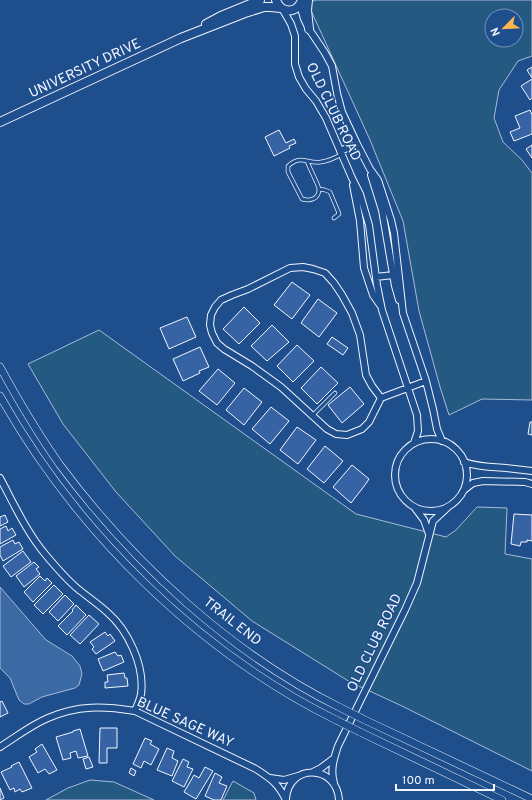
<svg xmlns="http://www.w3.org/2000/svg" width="532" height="800" viewBox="0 0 532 800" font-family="Overpass,sans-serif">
<rect width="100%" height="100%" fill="#1f4e8c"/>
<path fill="#245a82" stroke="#a8bbd7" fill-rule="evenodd" d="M315 0H532V56L518 61 499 90 494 118 503 142 522 160 532 173V400L482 399 449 415 440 387 419 311 403 221 370 140 308 4ZM492 16H516V40H492Z
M99 330 356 514 446 537 456 530 477 507 507 508 505 554 532 559V771L402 706 350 682 252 621 175 556 116 492 63 424 28 364Z
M90 780 114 782 154 800H46L68 788Z
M233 781 254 793 256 800H223Z"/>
<path fill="#3b69a3" stroke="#a8bbd7" d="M0 587 20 610 46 640 72 656 80 666 82 674 79 685 75 688 42 697 29 704H24L19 700 10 678 0 668Z"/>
<path fill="#3563a3" stroke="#f2f6ff" d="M532 67V78L527 70Z
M532 79V98L530 100 521 86Z
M530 110 532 115V134L514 141 510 132 520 128 515 116Z
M279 130 286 143 294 139 296 143 289 146 290 148 274 156 265 137Z
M532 145V158L526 149Z
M292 282 310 295 292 319 274 305Z
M318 299 337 313 319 337 301 323Z
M244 307 260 323 239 344 223 329Z
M187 317 196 337 169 349 160 328Z
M272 325 289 342 267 361 251 346Z
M332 337 348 348 343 355 327 344Z
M297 345 314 361 293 382 277 366Z
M200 347 209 367 199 371 200 373 183 381 173 359Z
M321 367 338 383 317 404 301 388Z
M218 369 235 383 217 405 199 391Z
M350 387 364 404 342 423 328 405Z
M244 388 262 402 244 425 226 410Z
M271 407 289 421 270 444 252 429Z
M530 422H532V435L528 434Z
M297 427 316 440 298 464 280 450Z
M325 446 343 461 324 483 307 469Z
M352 465 369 479 365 485 351 503 333 487Z
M514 514 532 515V541L527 540V542H521L520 546 511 544Z
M5 515 8 522 0 526V517Z
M6 526 8 531 12 528 16 535 0 544V529Z
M13 540 15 544 19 542 23 549 3 561 0 555V547Z
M23 551 31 562 11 577 3 566Z
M34 562 39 567 36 569 40 574 24 587 16 576Z
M40 576 45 581 47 578 52 583 33 602 24 592Z
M54 585 63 594 43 614 34 605Z
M65 595 74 604 58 621 49 612Z
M76 605 86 615 67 635 58 626 73 611 72 610Z
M89 615 99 624 80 644 70 635Z
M105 632 108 636 110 634 115 641 96 654 92 649 94 647 90 642Z
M115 652 118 656 121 655 124 662 103 671 98 659Z
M124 673 125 678H127L128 686 105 688V682H108L107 675Z
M2 701 8 713 0 717V702Z
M100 728H117V748H107V763H99Z
M80 729 88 756 78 758 76 751 70 753 71 758 63 760 56 737 73 732V731Z
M145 738 152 741 150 744 159 749 151 765 144 761 141 768 133 764Z
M42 744 57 770 49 774 45 769 38 773 29 757 37 752 35 749Z
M167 748 174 751 172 758 178 761 172 776 157 770Z
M89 757 93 767 86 769 83 759Z
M183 759 189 762 187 767 193 769 184 787 172 781Z
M19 762 32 788 22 792 20 789 15 792 14 788 10 790 1 772 12 767 11 766Z
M205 767 213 771 196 799 184 792 194 775 199 778Z
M131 768 136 771 134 776 129 773Z
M215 773 222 777 219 783 227 786 221 800H214L205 796Z
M0 788 4 798 0 800Z"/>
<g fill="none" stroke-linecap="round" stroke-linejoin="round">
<g stroke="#f2f6ff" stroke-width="4.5">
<path id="service" d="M307 161C309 167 318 184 319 189 319 200 309 201 302 199L288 172V166C301 154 306 164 321 162 328 161 335 158 342 154
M319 189 325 190 330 192 338 211 339 214 334 218
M312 416 335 393"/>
</g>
<g stroke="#f2f6ff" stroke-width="8">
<path id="minor" d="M300 5 304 19 309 29 325 53 332 66 337 93 342 112 357 144 370 169 378 180 391 220 394 233 403 313 426 381 433 409 437 429 442 441
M283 10 291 24 295 36V64L299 77 306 89 316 101 326 118 352 178 360 194 369 225 377 285 382 310 417 415 418 431 414 443
M340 151 357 144
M371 175 382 210 395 286 399 300
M353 185 360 221 364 268 373 295 380 305
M376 277 393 275
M381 398 369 422 362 429 347 435 336 434 327 429 281 387 252 366 224 349 217 343 212 333 210 325 211 315 215 307 221 300 232 295 248 289 290 268 303 267 313 269 325 273 334 283 342 295 352 313 360 335 366 375 372 386 381 398 426 381
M395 475a36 36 0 1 1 72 0a36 36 0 1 1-72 0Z
M464 462C478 467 491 467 506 468 515 469 523 470 532 471
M0 478C14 504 26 531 45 554 55 566 66 579 78 589 88 597 98 604 107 612 128 630 145 666 141 694 140 700 137 706 135 711
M464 490 473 483 483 481 525 482 532 484
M415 508 424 520 429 534
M0 747C16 737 31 725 48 718 78 705 103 706 135 711L256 769C271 779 278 783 286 800
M313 772 321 768 333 759
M270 778 284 780 298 776
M334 783C330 770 334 758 338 746L405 610 417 583 433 521 448 507
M286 799C288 763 337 764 339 800"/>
</g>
<g stroke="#f2f6ff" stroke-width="8">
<path id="tertiary" d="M0 367C18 400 38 434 60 465 133 563 231 654 341 708
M0 396C76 531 197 651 336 720
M365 720 532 799
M360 732 502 800"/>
</g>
<g stroke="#f2f6ff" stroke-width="10">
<path id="secondary" d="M276 0C281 14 297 14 302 0
M308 0 307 10 309 29
M206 24 221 16 260 0
M0 122 181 38 245 13 264 7H270L281 8"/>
</g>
<use href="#service" stroke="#1f4e8c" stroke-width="3"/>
<use href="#minor" stroke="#1f4e8c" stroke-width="6"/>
<use href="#tertiary" stroke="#1f4e8c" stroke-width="7"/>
<use href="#secondary" stroke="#1f4e8c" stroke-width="8"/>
<g stroke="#f2f6ff" stroke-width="8" stroke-linecap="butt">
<path id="tertiary-bridge" d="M341 708 365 720
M336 720 360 732"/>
</g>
<use href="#tertiary-bridge" stroke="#1f4e8c" stroke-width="7"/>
</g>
<g text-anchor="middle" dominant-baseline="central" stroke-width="3" stroke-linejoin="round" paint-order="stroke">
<g font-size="14" fill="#f2f6ff" stroke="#1f4e8c">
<text transform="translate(85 69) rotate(-25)">UNIVERSITY DRIVE</text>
<text transform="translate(333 112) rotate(64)">OLD CLUB ROAD</text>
<text transform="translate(232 622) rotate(38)">TRAIL END</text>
<text transform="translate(375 643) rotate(-64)">OLD CLUB ROAD</text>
<text transform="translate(185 723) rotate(24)">BLUE SAGE WAY</text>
</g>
</g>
<g transform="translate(504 28) rotate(246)"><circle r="19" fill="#1f4e8c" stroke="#7391ba"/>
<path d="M0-3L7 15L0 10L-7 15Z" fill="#ffb74d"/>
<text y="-6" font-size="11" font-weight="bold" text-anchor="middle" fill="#f2f6ff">N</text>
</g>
<path d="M396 784v6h98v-6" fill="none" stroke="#f2f6ff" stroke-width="2"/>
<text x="402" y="784" font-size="12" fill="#f2f6ff" stroke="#1f4e8c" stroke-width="3" paint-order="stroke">100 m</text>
</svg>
